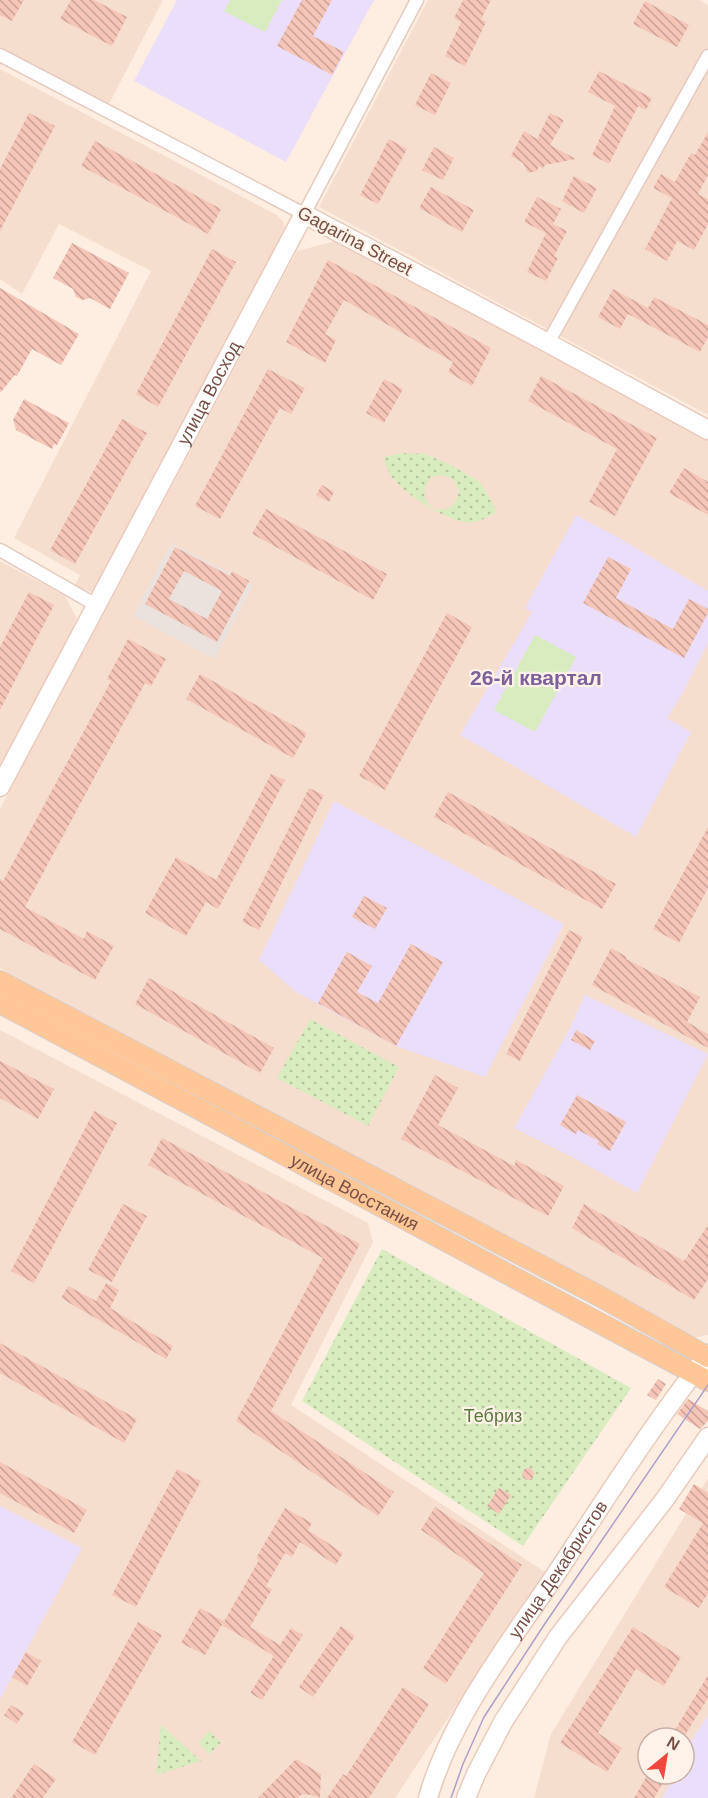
<svg xmlns="http://www.w3.org/2000/svg" width="708" height="1798" viewBox="0 0 708 1798" font-family="Arial,sans-serif">
<defs>
<pattern id="grass-dots" width="8" height="8" patternUnits="userSpaceOnUse" patternTransform="scale(1.5)"><rect width="8" height="8" fill="#d9ecbf"/><path d="M2 2h.1M6 6h.1" fill="none" stroke="#b5c29d" stroke-width="1.8" stroke-linecap="round"/></pattern>
<pattern id="building-back-hatch" width="6" height="6" patternUnits="userSpaceOnUse" patternTransform="scale(1.5)"><rect width="6" height="6" fill="#f5c5b7"/><path d="M-1 5l2 2M0 0l6 6M5-1l2 2" fill="none" stroke="#cba297"/></pattern>
</defs>
<rect width="100%" height="100%" fill="#feeee1"/>
<path fill="#f6decf" fill-rule="evenodd" d="M0 0H163L109 104 0 47Z
M428 0H699L708 5V415L319 207Z
M0 69 277 215 284 223 286 233 96 590 92 592 84 590 75 585 80 575 14 538 151 271 59 224 22 294 0 279Z
M336 241 708 437V1335L693 1338 0 968V809L297 251Z
M0 561 65 596 79 623 0 769Z
M0 1030 368 1223 373 1242 291 1405 545 1572 395 1798H0Z
M708 1478V1798H534L551 1734ZM648 1738H684V1774H648Z"/>
<path fill="#ece2dd" d="M171 543 253 585 215 659 133 616Z"/>
<path fill="#ebdefa" d="M177 0H374L286 162 134 81Z
M576 515 619 538 708 591V643L680 698 667 718 691 732 636 837 460 735 532 612 525 608Z
M334 801 564 924 485 1077 396 1046 296 992 259 960Z
M585 995 708 1054 637 1193 576 1159 514 1128 569 1030Z
M0 1506 82 1548 0 1699Z
M708 1715V1798H662L670 1784 664 1783 670 1774H684V1752Z"/>
<path fill="url(#grass-dots)" fill-rule="evenodd" d="M402 453 425 454 451 465 480 482 492 501 496 513C489 516 481 521 474 522 451 526 398 491 388 471 386 467 385 461 384 457ZM443 475 454 480 459 492C455 507 449 511 433 509 422 498 422 490 431 477Z
M310 1019 399 1067 368 1126 277 1078Z
M382 1249 631 1388 523 1546 302 1401Z
M161 1725 201 1761 156 1775Z
M209 1731 221 1742 210 1754 198 1743Z"/>
<path fill="#d9ecbf" d="M230 0H282L265 32 224 11Z
M535 635 576 657 535 732 494 710Z"/>
<path fill="url(#building-back-hatch)" fill-rule="evenodd" d="M0 0H24L12 21 0 15Z
M71 0H94L127 17 112 46 60 19Z
M302 0H332L313 36 344 52 332 75 277 46Z
M463 0H491L481 19 486 22 465 66 445 56 461 22 454 18Z
M645 1 689 25 677 47 633 24Z
M599 71 652 98 646 110 638 106 609 164 592 155 615 106 588 92Z
M431 73 451 83 435 115 415 105Z
M29 113 55 126 0 231V169Z
M550 113 564 120 550 145 576 159 545 165 543 169 539 166 537 171 528 173 523 163 511 156 524 131 537 139Z
M708 132V175L698 194 708 199V224L694 250 677 241 667 261 645 249 672 198 653 188 661 174 675 182 691 153 695 155Z
M389 139 407 149 378 204 360 195Z
M95 141 221 209 208 234 81 166Z
M434 147 454 158 443 180 422 170Z
M574 176 597 188 584 213 562 201Z
M431 187 474 210 462 232 419 208Z
M537 197 561 209 553 224 567 231 554 256 558 258 546 281 527 272 546 233 524 222Z
M72 243 129 273 110 309 90 298 83 300 76 297 73 289 53 278Z
M212 249 236 262 158 407 136 394Z
M328 260 491 348 472 386 448 372 453 362 344 300 325 334 336 340 325 363 286 342Z
M0 288 79 334 61 365 32 349 17 376 15 375 0 393Z
M613 289 648 308 654 297 708 325V337L700 352 628 314 620 329 598 317Z
M268 369 305 388 291 414 280 408 220 519 195 506Z
M541 376 657 438 615 516 589 502 617 449 528 401Z
M384 379 403 389 384 423 366 413Z
M24 399 69 423 57 445 54 444 52 449 16 430 13 420Z
M122 419 147 433 75 564 50 550Z
M684 468 708 482V515L669 493Z
M322 485 334 492 329 502 316 495Z
M266 509 387 574 373 600 252 534Z
M175 547 230 576 232 571 249 581 217 642 145 604ZM184 571 222 591 207 619 169 599Z
M608 557 631 569 616 598 673 629 689 599 708 609V613L684 658 583 603Z
M29 592 54 605 0 710V647Z
M447 613 472 627 385 790 359 776Z
M128 639 166 659 151 686 145 683 25 907 84 939 87 931 114 946 95 980 0 929V879L3 881 111 681 107 679Z
M200 674 307 733 293 758 186 699Z
M271 774 285 780 218 909 206 902 186 936 145 913 176 857 216 880Z
M309 788 324 795 259 930 242 922Z
M448 792 616 884 602 909 434 817Z
M708 827V888L679 943 653 929Z
M364 896 387 908 375 929 352 917Z
M569 930 583 937 520 1061 506 1054Z
M411 944 443 962 396 1046 318 1003 347 952 372 966 357 992 378 1003Z
M611 948 627 957 626 959 700 997 687 1022 708 1034V1048L592 985Z
M149 978 274 1048 260 1073 135 1004Z
M576 1030 595 1041 590 1050 571 1040Z
M0 1061 54 1089 38 1119 0 1098Z
M435 1075 458 1088 438 1125 514 1166 516 1160 564 1186 548 1216 401 1139Z
M577 1095 626 1122 610 1151 597 1144 599 1141 578 1130 576 1134 560 1125Z
M94 1111 117 1123 34 1283 11 1271Z
M162 1138 360 1244 271 1411 394 1492 378 1516 236 1421 323 1258 148 1165Z
M123 1204 147 1216 112 1282 88 1270Z
M584 1204 684 1261 708 1225V1279L694 1300 572 1228Z
M106 1283 119 1290 110 1308 173 1346 166 1359 61 1298 68 1286 96 1301Z
M0 1343 137 1419 124 1443 0 1373Z
M658 1379 666 1384 656 1400 647 1395Z
M688 1399 708 1411V1421L700 1429 677 1414Z
M0 1462 87 1510 74 1533 0 1493Z
M522 1474a6 6 0 1 1 12 0a6 6 0 1 1-12 0Z
M177 1469 201 1481 136 1607 112 1595Z
M694 1484 708 1493V1593L699 1608 664 1587 703 1523 679 1509Z
M499 1488 511 1495 499 1514 487 1506Z
M435 1507 522 1565 446 1684 423 1668 484 1573 421 1530Z
M285 1508 312 1523 308 1530 343 1553 336 1565 300 1542 292 1557 285 1553 266 1586 272 1589 250 1627 280 1645 291 1628 303 1635 262 1700 250 1693 274 1656 222 1625 259 1560 256 1558Z
M200 1608 224 1621 205 1655 181 1643Z
M138 1622 162 1635 95 1755 72 1742Z
M341 1626 355 1636 313 1697 299 1687Z
M633 1627 681 1657 664 1686 636 1669 598 1733 622 1748 607 1772 560 1743Z
M26 1652 41 1661 27 1686 12 1677Z
M708 1675V1698L683 1738H670Z
M403 1687 429 1704 369 1798H327L343 1774 346 1776Z
M11 1705 24 1713 17 1724 4 1715Z
M296 1759 321 1774 320 1798 311 1795 302 1794 298 1798H258Z
M34 1764 56 1779 45 1795 43 1798H11Z
M648 1774H652L664 1781 654 1798H634Z"/>
<g fill="none" stroke-linecap="round" stroke-linejoin="round">
<g stroke="#e5cabf" stroke-width="15">
<path id="street" d="M0 55 304 214 417 0
M548 343 708 56
M0 550 96 605"/>
</g>
<g stroke="#eacabc" stroke-width="21">
<g id="secondary">
<path id="s1" d="M0 787 304 214 548 343 708 430"/>
<path id="s2" d="M428 1798C450 1719 510 1642 556 1574 605 1500 653 1424 708 1354"/>
<path d="M466 1798 476 1774 503 1722 558 1637 665 1499 708 1437"/>
</g>
</g>
<g stroke="#d9cecb" stroke-width="22">
<g id="primary">
<path d="M0 981 603 1298 708 1357"/>
<path id="s3" d="M0 1003 708 1381"/>
</g>
</g>
<use href="#street" stroke="#fff" stroke-width="12"/>
<use href="#secondary" stroke="#fff" stroke-width="18"/>
<use href="#primary" stroke="#ffc797" stroke-width="20"/>
<path stroke="#ae9fc8" stroke-width="1.5" d="M451 1798 463 1764 484 1717 544 1625 708 1385"/>
</g>
<g text-anchor="middle" dominant-baseline="central" stroke-width="4.5" stroke-linejoin="round" paint-order="stroke">
<g font-size="18" fill="#774f46" stroke="#fff3e9">
<text transform="translate(355 241) rotate(28)">Gagarina Street</text>
<text stroke="none"><textPath href="#s1" startOffset="446">улица Восход</textPath></text>
<text stroke="none"><textPath href="#s3" startOffset="402">улица Восстания</textPath></text>
<text stroke="none"><textPath href="#s2" startOffset="264">улица Декабристов</textPath></text>
</g>
<g font-size="18" fill="#57783b" stroke="#fff3e9">
<text x="493" y="1416">Тебриз</text>
</g>
<g font-size="21" font-weight="bold" fill="#7e619b" stroke="#fff3e9">
<text x="536" y="677">26-й квартал</text>
</g>
</g>
<g transform="translate(666 1756) rotate(30)"><circle r="28" fill="#fff3e9" stroke="#c9b1a8" stroke-width="1.5"/>
<path d="M0-4.5L10 22L0 15L-10 22Z" fill="#f0483e"/>
<text y="-9" font-size="16" font-weight="bold" text-anchor="middle" fill="#774f46">N</text>
</g>
</svg>
